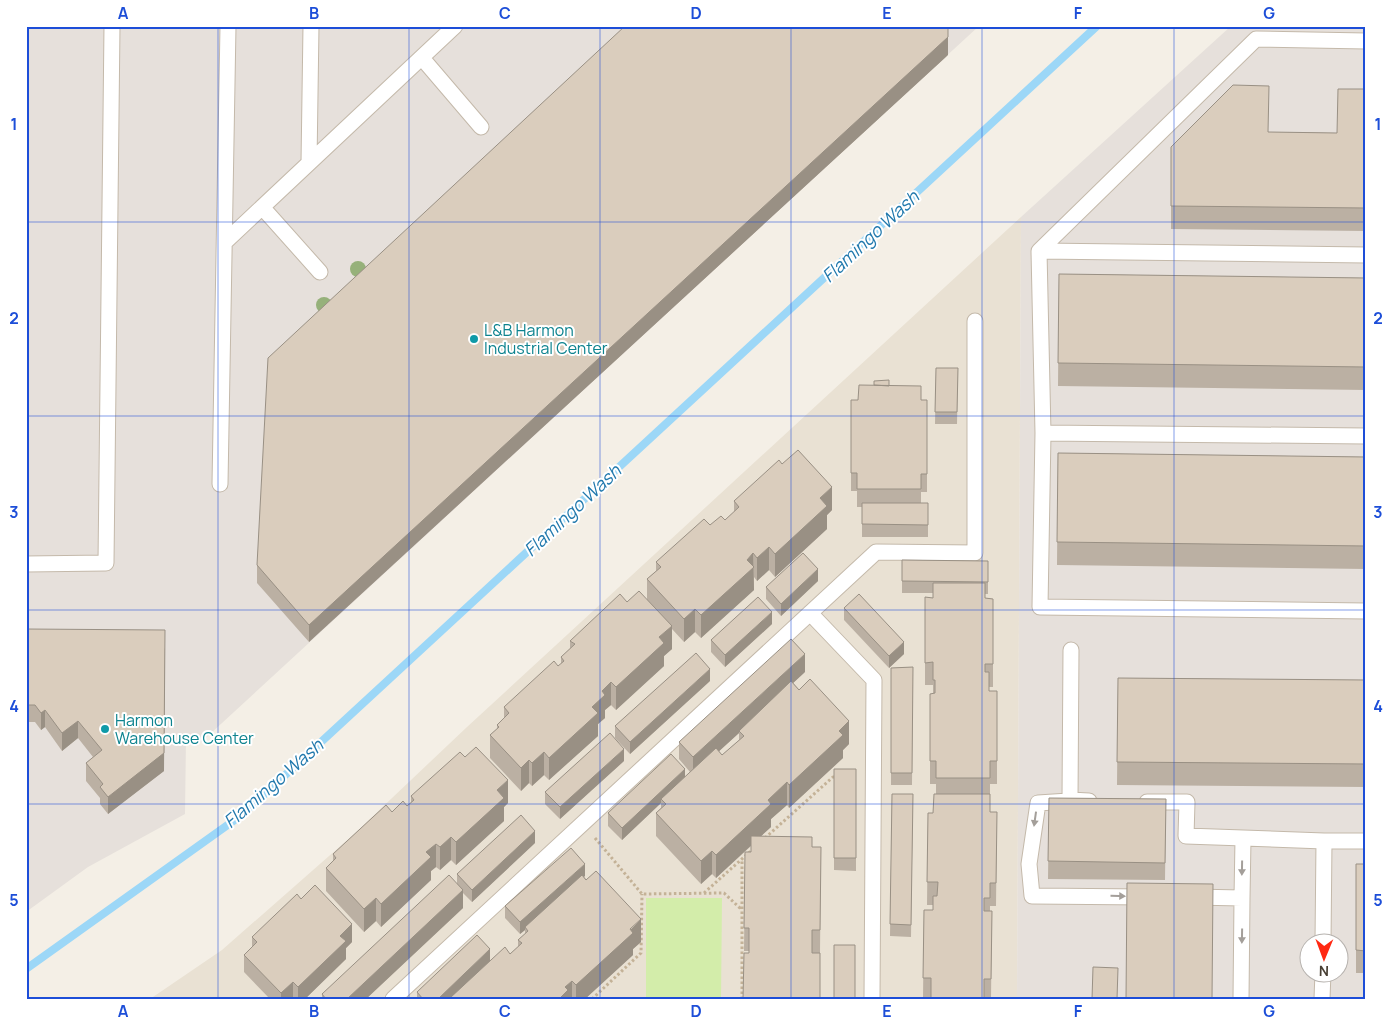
<svg xmlns="http://www.w3.org/2000/svg" width="1392" height="1025" viewBox="0 0 1392 1025" font-family="Manrope,sans-serif">
<rect width="100%" height="100%" fill="#f4efe6"/>
<path fill="#e9e1d3" d="M1021 217 1017 999H150L222 950 354 834 467 727Z"/>
<path fill="#e6e0db" fill-rule="evenodd" d="M26 26H979L197 746 186 739 185 814 88 867 26 912Z
M1231 26H1366V999H1017L1021 217ZM1310 942H1340V972H1310Z"/>
<path fill="#d3edaa" d="M646 898H722L721 999H646Z"/>
<g fill="none" stroke-linecap="round" stroke-linejoin="round">
<path stroke="#9cd7f7" stroke-width="8" d="M26 969 243 814 1097 26"/>
<g stroke="#c4b9aa" stroke-width="17">
<path id="service" d="M422 58 481 127
M309 163 311 26
M262 207 320 272
M225 242 455 26
M1039 251 1256 39 1366 41
M1366 255 1039 251 1043 433 1040 607 1366 611
M1043 433 1366 436
M220 484 228 26
M26 564 106 563 112 26
M810 613 874 680 872 999
M1071 650 1070 800 1089 801
M1069 801 1038 803 1029 864 1032 896 1147 897
M1147 802H1187L1186 836 1324 841
M1193 897 1242 898 1241 999
M1242 898 1243 839
M1323 942 1324 841H1366
M393 999 876 552 975 553V321
M1322 999 1323 972"/>
</g>
<path stroke="#c4b297" stroke-width="3" stroke-dasharray="2.5 2.5" stroke-linecap="butt" d="M595 838 642 894 724 893 742 910
M765 838 833 777H838
M704 893 753 849
M592 999 641 953 642 894
M742 999V859"/>
<use href="#service" stroke="#fff" stroke-width="15"/>
</g>
<g fill="#96b17a">
<circle cx="358" cy="269" r="8"/>
<circle cx="324" cy="305" r="8"/>
</g>
<path fill="#bbb0a3" fill-rule="evenodd" d="M948 55 309 642 257 583V565Z
M1366 89V231L1171 229V147L1268 132 1337 133Z
M1059 274 1366 278V390L1058 386Z
M936 368H958L957 424H935Z
M889 386 921 400H927V492H921V503H928V537H862V507H857V491H851V400H858Z
M1058 453 1366 457V569L1057 565Z
M782 464 832 510 827 515V529L775 577 769 570 757 581 754 577V590L701 638 695 632 684 642 672 629V649L664 656V666L616 710 611 705 605 710V718L598 724V736L549 780 544 775 532 786 529 783 521 791 490 758V735L497 729V725L504 718V707L561 664V657L570 649V641L627 602 647 600V579L656 571V562L710 525 725 520 734 512V501Z
M902 560 988 561V594H985V598L993 599V687H989V691H997V784H990V812H997L996 906H990V911H992L991 999H923L924 910H933V905H927L928 813H933L936 794V784H930V694H933V685H925V597L933 598V593H902Z
M818 581 781 616 766 599V587Z
M844 608 904 654 889 668 844 620Z
M772 624 725 667 711 652V640Z
M26 629 164 771 108 814 100 804V798L86 781V763L93 757 78 738 62 751 45 727 41 730 35 722H26Z
M913 667 912 785H891V668Z
M805 672 793 683 849 744 843 750V758L789 808 787 805 771 819V827L761 836 812 847H821L820 953H749V951H744L745 852H751V846L716 878 712 874 701 884 656 836V813L661 808V803L622 840 608 826V813L685 777 690 772 679 759V742ZM739 733V740L722 755 719 751Z
M1118 678 1366 680V787L1117 785Z
M710 681 630 754 615 738V726Z
M624 761 560 819 545 804V792Z
M834 769H856V871L834 870Z
M892 794H913L911 937 890 936Z
M411 796 508 803 504 807V821L456 865 451 860 440 870 436 867 431 871V880L381 927 376 921 364 932 326 891V868L333 861V854L392 812 407 806 411 803Z
M1049 798 1166 799 1165 880 1048 879Z
M535 843 472 902 463 893V908L366 999H322V994L457 884V874Z
M1356 864H1366V973H1356Z
M585 876 584 877 641 942 633 949V955L585 999H417V992L490 961 510 954 518 947V940L525 934V930L520 934 505 918V906Z
M301 899 352 942 346 948V959L305 999H270L244 972V955L252 947V937Z"/>
<path fill="#999084" d="M948 26V55L309 642V625Z
M832 487V510L827 515V529L775 577V554L820 498Z
M769 547V570L757 581V558Z
M753 553 754 590 701 638V615L747 560Z
M818 569V581L781 616V604Z
M695 609V632L684 642V619Z
M772 612V624L725 667V655Z
M672 626V649L664 656V666L616 710V687L659 637Z
M904 642V654L889 668V656Z
M165 647 164 771 108 814V797Z
M805 654V672L740 732 739 731V733L693 775V757Z
M710 669V681L630 754V742Z
M611 682V705L605 710V718L598 724V736L549 780V758L602 691Z
M45 710V727L41 730V713Z
M78 721V738L62 751V733Z
M849 721V744L843 750V758L789 808V785L839 731Z
M624 749V761L560 819V807Z
M544 752V775L532 786V763Z
M529 760V783L521 791V768Z
M685 769V781L661 799V803L622 840V828Z
M508 780V803L504 807V821L456 865V842L497 790Z
M787 782V805L771 819V827L716 878V855L768 800Z
M535 831V843L472 902V890Z
M451 837V860L440 870V847Z
M436 844V867L431 871V880L381 927V904L426 852Z
M712 851V874L701 884V861Z
M585 864V876L526 929 525 927V930L520 934V922Z
M463 890V908L366 999H347Z
M376 898V921L364 932V909Z
M641 919V942L633 949V955L585 999H576V985Z
M352 924V942L346 948V959L305 999H298V987L340 936Z
M490 949V961L450 999H438Z
M572 981V999H559L565 987Z
M293 982V999H281V993Z"/>
<path fill="#dacdbd" stroke="#999084" d="M625 26H948V37L309 625 257 565 268 358Z
M1233 85 1269 86 1268 132 1337 133 1338 89H1366V208L1171 206V147Z
M1059 274 1366 278V367L1058 363Z
M936 368H958L957 412H935Z
M889 380V386L874 385V381Z
M859 385 921 386V400H927V474H921V489H857V473H851V400H858Z
M798 450 832 487 820 498 827 506 775 554 769 547 757 558 753 553 747 560 754 567 701 615 695 609 684 619 647 579 661 567 656 562 704 519 710 525 721 516 725 520 739 507 734 501 779 460 782 464Z
M1058 453 1366 457V546L1057 542Z
M862 503H928V525L862 524Z
M803 553 818 569 781 604 766 587Z
M902 560 988 561V582L902 581Z
M933 583H985V598L993 599V664H985V672H989V691H997V761H990V778H936V761H930V694L935 693V680H933V662L925 663V597L933 598Z
M639 591 672 626 659 637 664 643 616 687 611 682 602 691 605 695 592 707 598 713 549 758 544 752 532 763 529 760 521 768 490 735 499 727 497 725 509 713 504 707 554 661 558 666 564 661 561 657 575 644 570 641 620 594 627 602Z
M859 594 904 642 889 656 844 608Z
M758 597 772 612 725 655 711 640Z
M26 629 165 630 164 753 108 797 100 787 103 784 86 763 102 750 78 721 62 733 45 710 41 713 35 705H26Z
M791 639 805 654 693 757 679 742Z
M696 653 710 669 630 742 615 726Z
M913 667 912 773H891V668Z
M1118 678 1366 680V764L1117 762Z
M810 679 849 721 839 731 843 735 789 785 787 782 768 800 771 804 716 855 712 851 701 861 656 813 666 804 661 799 716 748 722 755 744 736 739 731 791 681 799 690Z
M610 733 624 749 560 807 545 792Z
M476 747 508 780 497 790 504 798 456 842 451 837 440 847 436 844 426 852 431 857 381 904 376 898 364 909 326 868 336 858 333 854 386 805 392 812 403 801 407 806 414 800 411 796 460 752 465 757Z
M671 754 685 769 622 828 608 813Z
M834 769H856V858H834Z
M892 794H913L911 925 890 924Z
M934 794H990V812H997L996 883H990V898H984V911H992L991 979H984V999H931V978H923L924 910H933V896H937L938 882H927L928 813H933Z
M1049 798 1166 799 1165 863 1048 861Z
M521 815 535 831 472 890 457 874Z
M751 836 812 837V847H821L820 930H812V953H820V999H743L744 953H749V928H744L745 852H751Z
M571 848 585 864 520 922 505 906Z
M1356 864H1366V951L1356 950Z
M596 871 641 919 630 929 633 933 576 985 572 981 565 987 568 990 559 999H450V998L505 947 510 954 522 943 518 940 528 931 525 927 582 875 586 880Z
M449 875 463 890 347 999H326L322 994Z
M1127 883 1213 884 1212 999H1126Z
M315 885 352 924 340 936 346 941 298 987 293 982 281 993 244 955 257 942 252 937 297 894 301 899Z
M477 935 490 949 438 999H423L417 992Z
M834 945H855V999H834Z
M1093 967 1118 968 1117 999H1092Z"/>
<defs><path id="oneway-solid" d="M-6-.8H1V-3.2L6.5 0L1 3.2V.8H-6Z" transform="scale(1.25)"/></defs>
<g fill="#a49f9a">
<use href="#oneway-solid" transform="translate(1035 819) rotate(98)"/>
<use href="#oneway-solid" transform="translate(1242 868) rotate(91)"/>
<use href="#oneway-solid" transform="translate(1118 896) rotate(1)"/>
<use href="#oneway-solid" transform="translate(1242 936) rotate(91)"/>
</g>
<path fill="none" stroke="#1d4ed8" stroke-width="1" stroke-opacity="0.55" d="M218 26V999M409 26V999M600 26V999M791 26V999M982 26V999M1174 26V999M26 222H1366M26 416H1366M26 610H1366M26 804H1366"/>
<g fill="#0f9aa8" stroke="#fff" stroke-width="2">
<circle cx="474" cy="339" r="5"/>
<circle cx="105" cy="729" r="5"/>
</g>
<g text-anchor="middle" dominant-baseline="central" stroke-width="4" stroke-linejoin="round" paint-order="stroke">
<g font-size="16" fill="#0d838f" stroke="#fff" text-anchor="start">
<text x="484" y="330">L&amp;B Harmon<tspan x="484" dy="18">Industrial Center</tspan></text>
<text x="115" y="720">Harmon<tspan x="115" dy="18">Warehouse Center</tspan></text>
</g>
<g font-size="18" font-style="italic" fill="#2179ad" stroke="#fff">
<text transform="translate(870 236) rotate(-43)">Flamingo Wash</text>
<text transform="translate(572 510) rotate(-43)">Flamingo Wash</text>
<text transform="translate(273 783) rotate(-41)">Flamingo Wash</text>
</g>
</g>
<rect width="1392" height="1025" fill="none" stroke="#ffffff" stroke-width="55"/>
<g transform="translate(1324 958) rotate(181)"><circle r="24" fill="#ffffff" stroke="#b6b2ae"/>
<path d="M0-4L9 19L0 12L-9 19Z" fill="#ff2812"/>
<text y="-8" font-size="14" font-weight="bold" text-anchor="middle" fill="#483f34">N</text>
</g>
<rect x="28" y="28" width="1336" height="970" fill="none" stroke="#1d4ed8" stroke-width="2"/>
<g font-size="16" text-anchor="middle" font-weight="bold" fill="#1d4ed8">
<text x="123" y="19">A</text>
<text x="314" y="19">B</text>
<text x="505" y="19">C</text>
<text x="696" y="19">D</text>
<text x="887" y="19">E</text>
<text x="1078" y="19">F</text>
<text x="1269" y="19">G</text>
<text x="14" y="130">1</text>
<text x="1378" y="130">1</text>
<text x="14" y="324">2</text>
<text x="1378" y="324">2</text>
<text x="14" y="518">3</text>
<text x="1378" y="518">3</text>
<text x="14" y="712">4</text>
<text x="1378" y="712">4</text>
<text x="14" y="906">5</text>
<text x="1378" y="906">5</text>
<text x="123" y="1017">A</text>
<text x="314" y="1017">B</text>
<text x="505" y="1017">C</text>
<text x="696" y="1017">D</text>
<text x="887" y="1017">E</text>
<text x="1078" y="1017">F</text>
<text x="1269" y="1017">G</text>
</g>
</svg>
